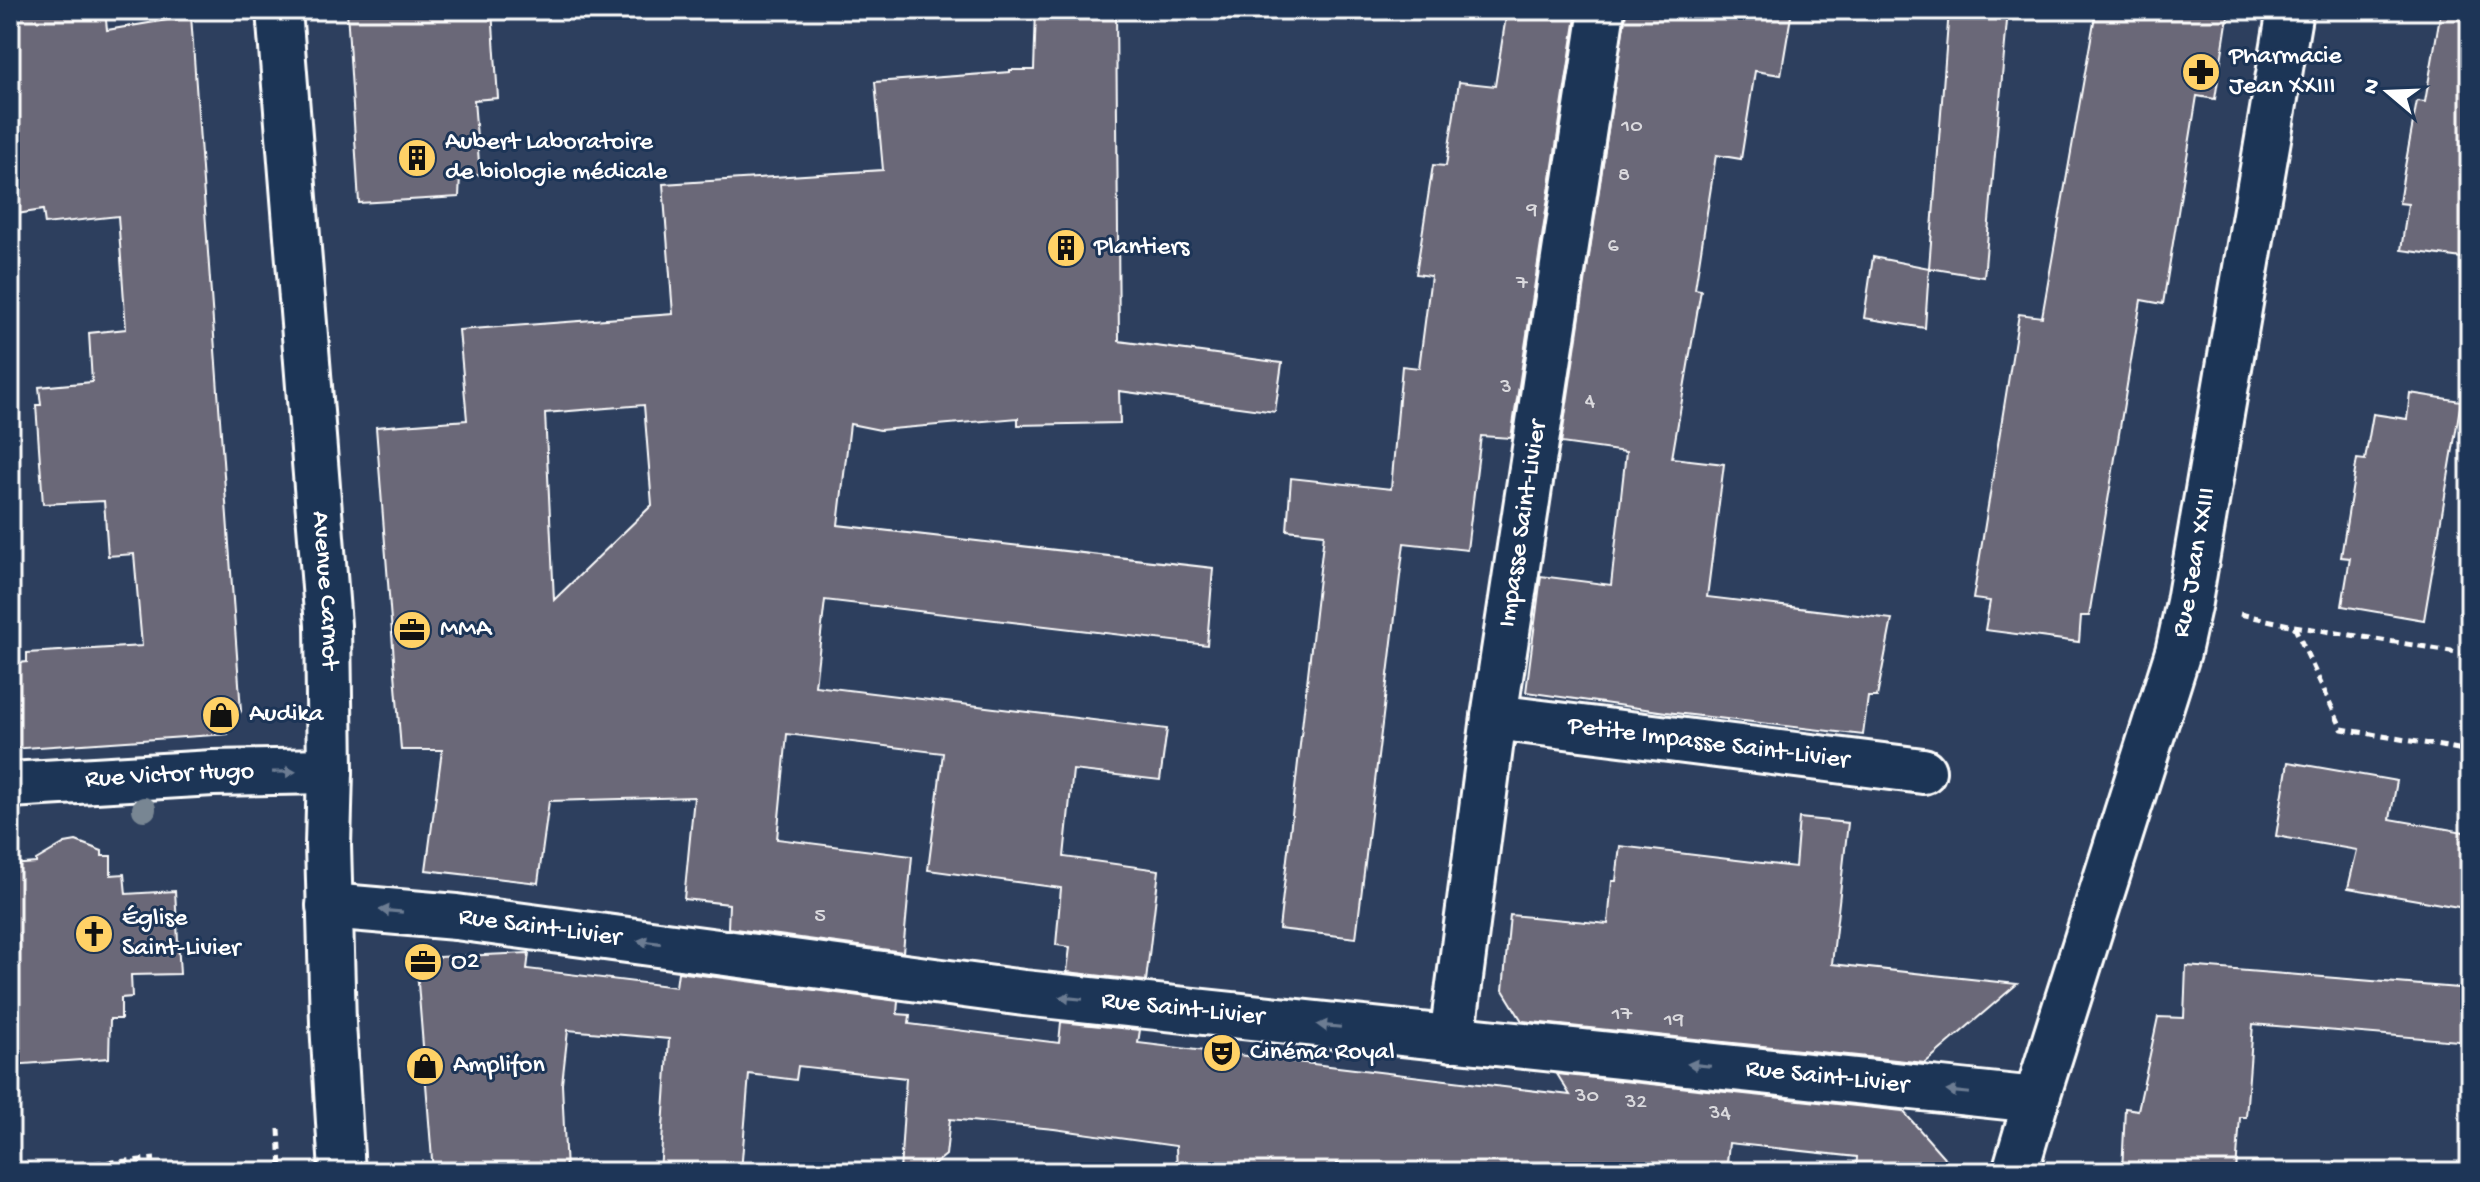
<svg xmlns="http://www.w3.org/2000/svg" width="2480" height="1182" viewBox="0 0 2480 1182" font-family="'Gochi Hand',sans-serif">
<rect width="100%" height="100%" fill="#2d3f5e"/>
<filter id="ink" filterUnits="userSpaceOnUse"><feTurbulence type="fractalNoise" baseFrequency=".0125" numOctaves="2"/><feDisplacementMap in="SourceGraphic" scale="16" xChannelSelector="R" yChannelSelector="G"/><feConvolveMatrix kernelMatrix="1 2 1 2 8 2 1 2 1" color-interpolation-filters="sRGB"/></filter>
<g filter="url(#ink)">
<path fill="#6b6778" stroke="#fff" stroke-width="2" fill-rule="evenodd" d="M10 10H105L107 30 191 16 241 711 228 734 10 749V664L27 662V653L142 646 134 554 108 556 104 501 43 504 36 405H41L39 387 92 382 89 333 126 329 118 216 45 224 43 210 10 215Z
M347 10H492L498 98 474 100 480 175H460L459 197 359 203Z
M1036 10H1116L1119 341 1282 363 1275 412 1119 391 1120 423 1018 425V418L880 430 850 424 838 525 1213 568 1207 645 825 600 815 686 1167 729 1160 780 1073 770 1064 857 1159 870 1146 981 1067 972 1070 947 1056 945 1061 888 928 870 943 753 787 734 777 839 912 856 903 952 728 928 729 904 684 899 694 797 549 801 538 883 426 870 442 750H401L376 427 467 420 459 330 673 314 663 184 883 170 875 82 1010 72V70H1034ZM644 405 652 505 554 600 545 413Z
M1507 10H1577L1511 438 1481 436 1467 550 1404 543 1356 938 1279 929 1324 534 1287 530 1291 478 1391 489 1402 366 1419 368 1431 276 1416 274 1433 165 1446 166 1459 82 1495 86Z
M1626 10H1792L1781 75 1755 71 1741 159 1716 155 1695 289 1701 290 1672 458 1724 464 1707 597 1892 619 1877 697H1868L1863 735 1666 712 1526 692 1541 576 1611 585 1626 452 1561 443Z
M1949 10H2008L1984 277 1929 268Z
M2096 10H2229L2215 99 2197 96 2163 304 2141 300 2089 616H2081L2079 642 1985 630 1990 601 1973 599 2019 314 2042 317Z
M2441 10H2470V259L2401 250 2408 204 2399 203 2404 172 2417 101 2425 102Z
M1873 257 1929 268 1925 328 1864 318Z
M2410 393 2461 401 2424 620 2342 606 2350 558 2341 557 2357 459 2365 460 2373 414 2407 419Z
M2288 762 2397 781 2390 819 2470 833V909L2348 888 2357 850 2276 836Z
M1799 818 1848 823 1832 964 2017 984 1925 1063 1522 1021 1503 990 1510 915 1608 924 1612 881H1616L1620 846 1795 867Z
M76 841 102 851V856H111V875L124 874 126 894 175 891 180 974 131 975 132 997 121 998V1019H110L109 1058 10 1065V865L36 863V860L65 843Z
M529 953 527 969 676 987 678 972 898 1001 897 1014 910 1015 909 1024 1059 1043 1061 1022 1140 1030 1138 1043 1570 1095 1557 1074 1903 1111 1957 1172H1856L1857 1157 1729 1143 1726 1172H1403L1337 1163 1336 1172H1177L1176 1146 1054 1129 950 1119 946 1155 925 1172H900L906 1078 798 1066 796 1080 749 1074 741 1172H660L669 1039 568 1030 562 1084 566 1172H433L416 958Z
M2186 966 2470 989V1042L2253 1024 2246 1117H2240L2236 1172H2122L2125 1108 2138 1110 2158 1017 2184 1018Z"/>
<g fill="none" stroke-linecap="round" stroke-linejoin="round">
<g stroke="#fff" stroke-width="50">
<g id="street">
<path id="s1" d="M1494 717 1923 771"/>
<path id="s2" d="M10 785 213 773 330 771"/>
<path id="s3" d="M329 906 456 917 1024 993 2036 1100"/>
<path id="s4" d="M1452 1039 1494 717 1602 10"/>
<path id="s5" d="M2015 1172 2036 1100 2178 652 2189 602 2290 10"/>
</g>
</g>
<g stroke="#fff" stroke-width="50">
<g id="secondary">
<path id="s6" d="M279 10 328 625 330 771 328 845 333 1023 342 1172"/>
</g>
</g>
<path stroke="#fff" stroke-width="5" stroke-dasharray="8 6" stroke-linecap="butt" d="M2240 614 2294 626 2342 729 2470 751
M2294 626 2470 654
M279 1129 281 1170
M10 1162 44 1167 155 1159"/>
<use href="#street" stroke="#1d3557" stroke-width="44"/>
<use href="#secondary" stroke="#1d3557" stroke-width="44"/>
</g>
<circle fill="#788693" cx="144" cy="809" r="12"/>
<defs><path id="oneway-solid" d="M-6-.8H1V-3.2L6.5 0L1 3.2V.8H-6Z" transform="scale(2)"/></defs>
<g fill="#6c7c92">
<use href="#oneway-solid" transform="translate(284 772) rotate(-1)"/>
<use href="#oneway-solid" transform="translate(391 911) rotate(-175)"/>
<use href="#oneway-solid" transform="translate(649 942) rotate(-173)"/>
<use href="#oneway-solid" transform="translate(1071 998) rotate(-174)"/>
<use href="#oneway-solid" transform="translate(1329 1026) rotate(-174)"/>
<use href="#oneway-solid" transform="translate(1699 1065) rotate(-174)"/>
<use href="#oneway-solid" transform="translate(1958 1092) rotate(-174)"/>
</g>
</g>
<defs>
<g id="pharmacy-disc" transform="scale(2)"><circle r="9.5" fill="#ffd166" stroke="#1d3557"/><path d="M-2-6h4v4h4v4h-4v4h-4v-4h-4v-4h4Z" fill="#111"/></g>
<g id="building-disc" transform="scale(2)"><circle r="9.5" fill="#ffd166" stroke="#1d3557"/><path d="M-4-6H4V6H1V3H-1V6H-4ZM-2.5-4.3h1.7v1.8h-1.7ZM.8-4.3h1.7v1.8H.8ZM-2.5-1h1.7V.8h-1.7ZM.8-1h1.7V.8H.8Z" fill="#111"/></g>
<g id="office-disc" transform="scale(2)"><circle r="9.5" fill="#ffd166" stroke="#1d3557"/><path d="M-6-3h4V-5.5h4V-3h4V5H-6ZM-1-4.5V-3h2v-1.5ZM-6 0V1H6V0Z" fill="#111"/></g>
<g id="shop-disc" transform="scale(2)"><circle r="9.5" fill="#ffd166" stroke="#1d3557"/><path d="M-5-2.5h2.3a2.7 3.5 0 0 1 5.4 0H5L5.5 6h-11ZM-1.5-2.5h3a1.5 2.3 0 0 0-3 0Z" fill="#111"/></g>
<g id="church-disc" transform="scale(2)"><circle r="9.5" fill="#ffd166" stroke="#1d3557"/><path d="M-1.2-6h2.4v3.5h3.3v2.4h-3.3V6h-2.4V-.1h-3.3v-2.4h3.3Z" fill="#111"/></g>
<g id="theatre-disc" transform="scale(2)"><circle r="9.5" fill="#ffd166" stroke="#1d3557"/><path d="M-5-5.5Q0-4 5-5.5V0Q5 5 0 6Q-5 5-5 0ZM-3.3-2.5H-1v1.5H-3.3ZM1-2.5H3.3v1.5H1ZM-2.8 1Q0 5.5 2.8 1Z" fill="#111"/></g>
</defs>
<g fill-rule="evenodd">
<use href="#pharmacy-disc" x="2201" y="72"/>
<use href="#building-disc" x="417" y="158"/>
<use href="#building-disc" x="1066" y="248"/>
<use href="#office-disc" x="412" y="630"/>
<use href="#shop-disc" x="221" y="715"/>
<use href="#church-disc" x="94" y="934"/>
<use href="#office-disc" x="423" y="962"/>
<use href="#theatre-disc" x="1222" y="1053"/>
<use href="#shop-disc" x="425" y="1066"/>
</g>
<g text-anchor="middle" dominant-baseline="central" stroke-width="6" stroke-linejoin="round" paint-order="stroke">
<g font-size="22" fill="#dad9dd">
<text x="1632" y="127">10</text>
<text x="1624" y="176">8</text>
<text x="1532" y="211">9</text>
<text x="1613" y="247">6</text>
<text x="1522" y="284">7</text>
<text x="1506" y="388">3</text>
<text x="1590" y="402">4</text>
<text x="820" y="917">5</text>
<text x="1622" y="1015">17</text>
<text x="1674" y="1021">19</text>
<text x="1587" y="1097">30</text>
<text x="1636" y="1103">32</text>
<text x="1720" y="1114">34</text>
</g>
<g font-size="26" fill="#fff" stroke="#1d3557" text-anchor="start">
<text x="2229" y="57">Pharmacie<tspan x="2229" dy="30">Jean XXIII</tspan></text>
<text x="445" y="143">Aubert Laboratoire<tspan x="445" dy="30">de biologie médicale</tspan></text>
<text x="1094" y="248">Plantiers</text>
<text x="440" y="630">MMA</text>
<text x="249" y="715">Audika</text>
<text x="122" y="919">Église<tspan x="122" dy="30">Saint-Livier</tspan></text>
<text x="451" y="962">O2</text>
<text x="1250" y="1053">Cinéma Royal</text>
<text x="453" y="1066">Amplifon</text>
</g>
<g font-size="26" fill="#fff" stroke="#1d3557">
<text stroke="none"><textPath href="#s4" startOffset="520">Impasse Saint-Livier</textPath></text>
<text stroke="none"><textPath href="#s5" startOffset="636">Rue Jean XXIII</textPath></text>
<text stroke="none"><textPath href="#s6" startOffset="582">Avenue Carnot</textPath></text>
<text stroke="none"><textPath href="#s1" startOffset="216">Petite Impasse Saint-Livier</textPath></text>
<text stroke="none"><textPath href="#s2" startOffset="160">Rue Victor Hugo</textPath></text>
<text stroke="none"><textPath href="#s3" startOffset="212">Rue Saint-Livier</textPath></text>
<text stroke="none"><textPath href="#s3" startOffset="860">Rue Saint-Livier</textPath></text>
<text stroke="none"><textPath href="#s3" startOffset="1508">Rue Saint-Livier</textPath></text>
</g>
</g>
<rect width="2480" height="1182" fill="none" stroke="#1d3557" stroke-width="40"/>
<rect x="20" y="20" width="2440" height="1142" fill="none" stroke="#fff" stroke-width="3" filter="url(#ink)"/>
<g transform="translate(2388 92) rotate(289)" stroke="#1d3557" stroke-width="6" paint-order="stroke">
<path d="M0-6L14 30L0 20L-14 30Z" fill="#ffffff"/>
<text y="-12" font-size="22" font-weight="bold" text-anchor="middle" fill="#ffffff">N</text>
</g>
</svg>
